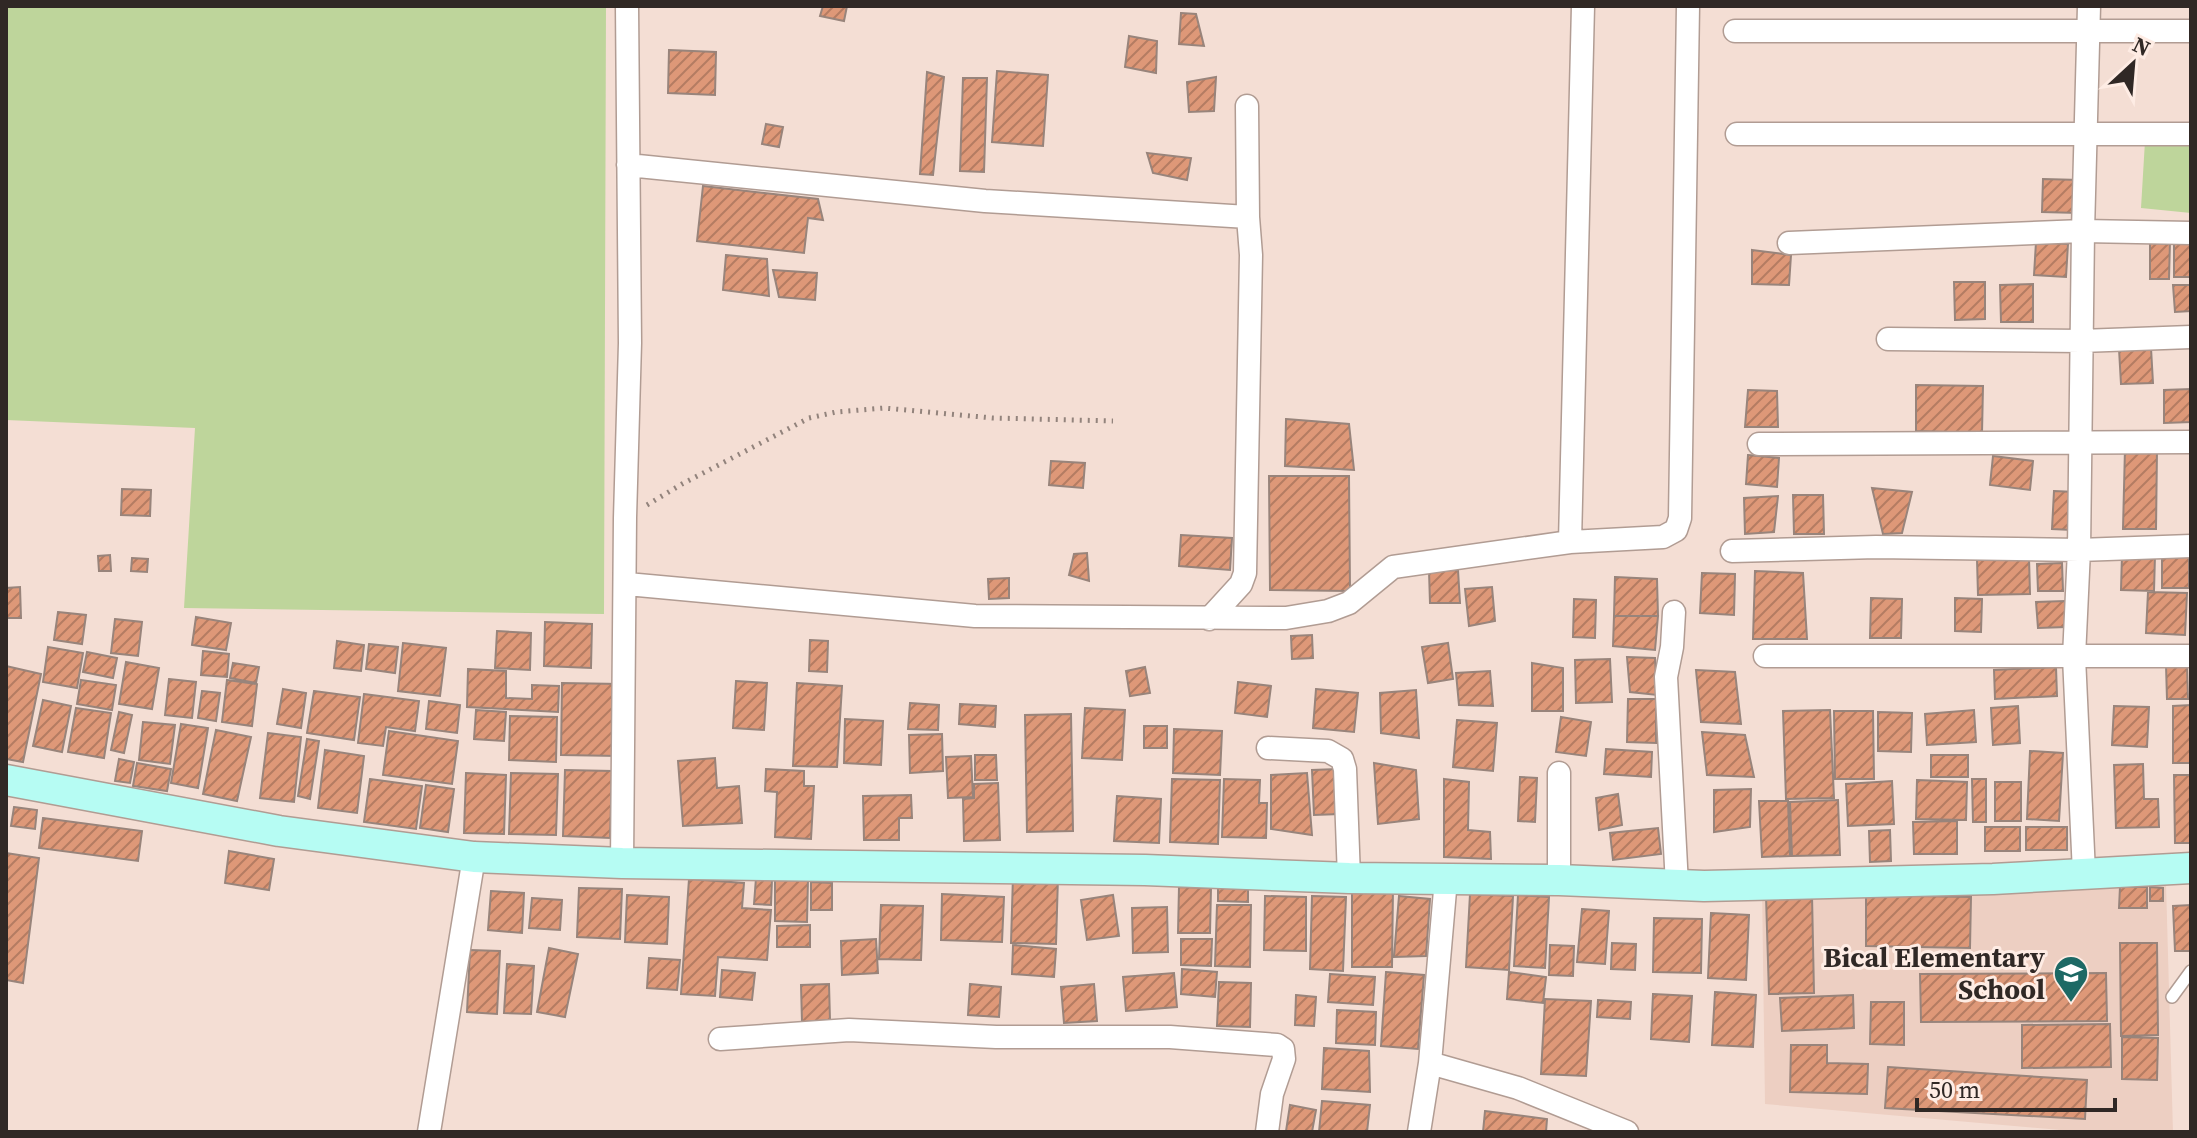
<svg xmlns="http://www.w3.org/2000/svg" width="2197" height="1138" viewBox="0 0 2197 1138" font-family="'Source Serif 4',serif">
<defs>
<pattern id="building-hatch" width="6" height="6" patternUnits="userSpaceOnUse" patternTransform="scale(2)"><rect width="6" height="6" fill="#de9878"/><path d="M-1 1l2-2M0 6l6-6M5 7l2-2" fill="none" stroke="#b47c62"/></pattern>
</defs>
<rect width="100%" height="100%" fill="#f4ded4"/>
<path fill="#edcfc2" d="M2166 883 2173 1132H2083L1765 1104 1762 888Z"/>
<path fill="#bed59b" d="M6 6H606L604 614 184 608 195 428 6 420Z
M2145 141 2191 144V213L2141 208Z"/>
<path fill="url(#building-hatch)" stroke="#98847b" stroke-width="2" d="M823 6H847L844 21 820 16Z
M1181 13 1196 14 1204 46 1179 44Z
M1129 36 1157 41 1156 73 1125 67Z
M669 50 716 52 715 95 668 93Z
M997 71 1048 75 1043 146 992 142Z
M927 72 944 77 933 175 920 174Z
M1216 77 1214 111 1189 112 1187 82Z
M963 78H987L984 172 960 171Z
M766 124 783 127 779 147 762 144Z
M1147 153 1191 158 1187 180 1153 173Z
M2043 179 2080 180 2079 213 2042 212Z
M703 186 818 199 823 220 808 218 804 253 697 241Z
M2174 238H2191V277H2174Z
M2150 241H2170L2169 279H2150Z
M2036 242 2068 244 2066 277 2034 275Z
M1752 250 1791 255 1789 285 1752 284Z
M726 255 767 259 769 296 723 290Z
M773 270 817 273 815 300 779 297Z
M1954 282H1985V319L1955 320Z
M2033 284V322H2001L2000 285Z
M2173 285H2191V311L2175 312Z
M2151 348 2153 383 2121 384 2119 349Z
M1916 385 1983 386 1982 433 1916 431Z
M2191 389V422L2164 423V390Z
M1748 390 1777 391 1778 427H1745Z
M1286 419 1349 424 1354 470 1285 466Z
M2125 448 2157 449 2156 529H2123Z
M1748 455 1779 458 1777 487 1746 484Z
M1993 456 2033 461 2030 490 1990 485Z
M1051 461 1085 463 1083 488 1049 485Z
M1269 476H1349L1350 591 1270 590Z
M1872 488 1912 492 1902 533 1883 534Z
M122 489 151 490 150 516 121 515Z
M2054 491 2075 492 2072 530 2052 529Z
M1793 495H1823L1824 534H1794Z
M1778 496 1774 532 1745 534 1744 498Z
M1181 535 1232 538 1230 570 1179 566Z
M1087 553 1089 581 1069 575 1074 554Z
M2122 554 2155 555 2154 591 2121 590Z
M110 555 111 571H99L98 556Z
M2162 557H2189V588H2162Z
M132 558 148 559 147 572 131 571Z
M2029 558 2030 594 1978 595 1977 559Z
M2062 563 2063 591H2038L2037 564Z
M1458 570 1460 603H1430L1429 571Z
M1755 571 1803 573 1807 639H1753Z
M1702 573 1735 574 1734 615 1700 613Z
M1615 577 1657 579 1658 616H1614Z
M1009 578V598L989 599 988 579Z
M20 587 21 618H6V588Z
M1492 587 1495 621 1469 626 1465 589Z
M2148 592 2187 593 2185 635 2146 633Z
M1871 598 1902 599 1901 638H1870Z
M1955 598 1982 599 1981 632 1955 631Z
M1574 599 1596 600 1595 638 1573 637Z
M2065 601 2066 627 2038 628 2036 602Z
M58 612 86 615 82 644 54 640Z
M1614 616H1658L1655 650 1613 646Z
M196 617 231 623 226 650 192 645Z
M115 619 142 622 138 656 111 653Z
M545 622 592 624 591 668 544 666Z
M497 631 531 633 530 670 495 668Z
M1312 635 1313 658 1292 659 1291 636Z
M810 640 828 641 827 672 809 671Z
M337 641 364 645 361 671 334 668Z
M403 643 446 648 440 696 398 691Z
M1448 643 1453 679 1428 683 1422 647Z
M369 644 398 647 395 673 366 669Z
M48 647 83 653 77 688 43 682Z
M203 651 229 654 227 677 201 675Z
M87 652 117 658 113 678 83 672Z
M1627 657 1655 658 1657 695 1630 692Z
M1610 659 1612 702 1576 703 1575 660Z
M126 662 159 668 152 709 119 704Z
M233 663 259 667 256 683 230 678Z
M1532 663 1563 668V711H1532Z
M2187 664 2188 699H2167L2166 665Z
M6 666 41 674 23 762 6 759Z
M1145 667 1150 693 1130 696 1126 671Z
M2056 667 2057 696 1995 699 1994 670Z
M468 669 506 671V698L532 699V685L559 686 558 712 467 707Z
M1696 670 1735 672 1741 724 1701 722Z
M1490 671 1493 706 1459 705 1456 673Z
M169 679 196 682 192 718 165 715Z
M81 680 116 685 112 710 77 704Z
M227 680 257 684 252 726 222 722Z
M736 681 767 683 764 730 733 728Z
M1238 682 1271 686 1267 717 1235 713Z
M562 683 620 684 619 756 561 755Z
M797 683 842 686 837 767 793 766Z
M283 689 306 693 301 728 277 724Z
M1316 689 1358 693 1354 732 1313 728Z
M1416 690 1419 738 1381 733 1380 693Z
M202 691 220 693 216 721 198 718Z
M314 691 360 697 354 740 307 733Z
M364 694 419 701 415 731 386 727 383 746 358 743Z
M1628 699H1656V743L1627 742Z
M43 700 71 706 62 752 33 746Z
M429 701 460 705 457 733 426 729Z
M910 703 939 705 938 730 908 729Z
M960 704 996 706 995 727 959 724Z
M2191 705V763H2173V706Z
M2018 706 2020 743 1993 745 1991 708Z
M2114 706 2149 707 2147 747 2112 745Z
M76 708 111 713 104 758 68 752Z
M1085 708 1125 710 1122 760 1082 758Z
M476 710 506 712 504 741 474 739Z
M1830 710 1834 798 1786 799 1783 711Z
M1974 710 1976 742 1927 745 1925 714Z
M1834 711H1873L1874 779H1835Z
M119 712 132 715 124 753 111 750Z
M1878 712 1912 713 1911 752 1878 751Z
M1071 714 1073 831 1027 832 1025 715Z
M510 716 557 717 556 762 509 760Z
M1561 717 1591 722 1586 756 1556 752Z
M845 719 883 721 881 765 844 763Z
M1457 720 1497 723 1493 771 1453 767Z
M143 722 175 725 170 764 139 760Z
M181 724 208 728 198 788 171 783Z
M1144 726H1167V748H1144Z
M1174 729 1222 731 1220 775 1173 773Z
M216 730 251 737 237 801 203 794Z
M389 731 458 741 452 784 383 775Z
M1702 732 1745 735 1754 777 1707 775Z
M268 733 301 737 294 802 260 798Z
M942 734 943 771 910 773 909 735Z
M307 739 319 741 310 799 298 796Z
M1606 749 1652 752 1651 777 1604 774Z
M325 750 364 756 357 813 318 808Z
M2030 751 2063 753 2059 821 2027 819Z
M975 755H996L997 780H975Z
M1931 755H1968V777H1931Z
M971 756 973 797 948 798 946 757Z
M715 758 717 788 739 786 742 823 683 826 678 761Z
M119 759 134 762 130 783 115 781Z
M137 763 171 769 167 791 133 786Z
M1374 763 1416 770 1419 819 1378 824Z
M2143 764 2144 799H2158L2159 827 2116 828 2114 765Z
M766 769 804 771V786H814L811 839 775 837 777 792 765 791Z
M1338 769 1340 814 1314 815 1312 770Z
M565 770 612 771 610 838 563 836Z
M466 773 506 775 504 834 464 833Z
M511 773 558 774 556 835 509 834Z
M1307 773 1312 835 1271 829V775Z
M2174 775H2191V843H2175Z
M1520 777 1537 778 1535 822 1518 821Z
M370 779 422 786 416 829 364 822Z
M1172 779 1220 780 1218 844 1170 842Z
M1224 779 1260 780 1259 803H1267L1266 838 1222 837Z
M1444 779 1469 782 1468 830 1490 832 1491 859 1444 857Z
M1972 779H1986V822H1973Z
M1917 780 1967 782 1966 820 1916 819Z
M1892 781 1894 824 1848 826 1846 784Z
M1995 782H2021V821H1995Z
M998 783 1000 840 964 841 963 799 974 798V784Z
M426 785 454 789 448 832 420 828Z
M1751 789 1750 827 1714 832V790Z
M1618 794 1622 825 1599 830 1596 798Z
M911 795 912 818H899V840H864L863 796Z
M1117 796 1161 799 1159 843 1114 841Z
M1838 800 1840 855 1792 856 1790 802Z
M1759 801H1788L1790 856 1762 857Z
M14 807 37 810 35 829 11 826Z
M43 818 142 831 138 861 39 848Z
M1957 821V854H1914L1913 822Z
M1985 827H2020V851H1985Z
M2026 827H2067V850H2026Z
M1658 828 1661 854 1613 860 1610 833Z
M1890 830 1891 861 1870 862 1869 831Z
M229 851 274 859 269 890 225 883Z
M6 853 39 858 23 983 6 980Z
M1013 876 1058 877 1056 944 1011 943Z
M756 878 772 879 771 905 754 904Z
M689 879 744 883 742 908 771 910 767 960 718 957 715 996 681 994Z
M775 879H808L807 922 775 921Z
M811 882 832 883V910H811Z
M1218 884 1248 885V902L1218 901Z
M1352 886 1393 887 1392 967H1352Z
M1179 887 1211 888 1210 933H1178Z
M2120 887H2147V908H2119Z
M2150 887 2163 888V901H2150Z
M579 888 622 889 620 939 577 937Z
M491 891 524 893 522 933 488 930Z
M942 894 1004 897 1002 942 941 940Z
M1470 894 1513 896 1509 970 1466 967Z
M627 895 669 897 667 944 625 942Z
M1113 895 1119 936 1087 940 1081 900Z
M1518 895 1549 897 1545 968 1514 966Z
M1812 895 1814 993 1769 994 1766 896Z
M1866 895 1971 897 1970 948 1866 946Z
M1265 896 1306 897V951L1264 950Z
M1312 896 1346 897 1343 971 1310 969Z
M1399 896 1430 899 1426 956 1394 957Z
M532 898 562 900 560 930 529 928Z
M881 905 923 906 921 960 879 959Z
M1217 905H1251L1250 967 1215 966Z
M2191 905V951H2175L2173 906Z
M1167 907 1168 952 1133 953 1132 908Z
M1582 909 1609 911 1605 964 1577 962Z
M1711 913 1749 915 1746 980 1708 978Z
M1654 918 1702 919 1701 973 1653 972Z
M810 925V947H777V926Z
M876 939 878 973 842 975 841 941Z
M1181 939H1212L1211 966 1181 965Z
M1612 943 1636 944 1635 970 1611 969Z
M2120 943H2157L2158 1035 2121 1036Z
M1013 945 1056 949 1054 977 1012 974Z
M1550 945 1574 946 1573 976 1549 975Z
M549 948 578 954 565 1017 537 1012Z
M470 950 500 951 497 1014 467 1012Z
M649 958 680 960 677 990 647 988Z
M507 964 534 966 531 1014 504 1013Z
M1182 969 1217 972 1215 997 1181 994Z
M722 970 755 973 752 1000 720 997Z
M1386 972 1424 975 1418 1049 1381 1046Z
M1509 972 1546 977 1543 1003 1507 999Z
M1174 973 1177 1007 1126 1011 1123 977Z
M2106 973 2107 1021 1921 1022 1920 974Z
M1330 974 1375 977 1373 1005 1328 1002Z
M1219 982 1251 983 1250 1027 1217 1026Z
M829 984 830 1020 802 1022 801 985Z
M970 984 1001 987 999 1017 968 1015Z
M1094 984 1097 1021 1064 1023 1061 987Z
M1715 992 1756 995 1753 1047 1712 1045Z
M1653 994 1692 996 1689 1042 1651 1039Z
M1296 995 1316 997 1314 1026 1295 1025Z
M1853 995 1854 1028 1782 1031 1780 998Z
M1545 999 1591 1001 1586 1076 1541 1074Z
M1598 1000 1631 1002 1630 1019 1597 1017Z
M1871 1002H1904V1045L1870 1044Z
M1337 1010 1376 1012 1375 1045 1336 1043Z
M2110 1024 2111 1067 2022 1068V1025Z
M2122 1037 2158 1038 2157 1080 2122 1079Z
M1791 1045H1827V1063L1868 1064 1867 1094 1790 1092Z
M1324 1048 1369 1051 1370 1092 1322 1089Z
M1888 1067 2087 1080 2085 1119 1885 1108Z
M1322 1101 1370 1105 1367 1132H1319Z
M1290 1105 1316 1110 1312 1132 1286 1131Z
M1485 1111 1547 1119 1546 1132H1483Z"/>
<g fill="none" stroke-linecap="round" stroke-linejoin="round">
<g stroke="#b19c93" stroke-width="14">
<path id="lane" d="M2172 997 2191 971"/>
</g>
<g stroke="#b19c93" stroke-width="25">
<path id="street" d="M1735 31H2191
M1247 106 1248 217
M1737 134H2191
M628 165 985 201 1248 217 1251 255 1245 573 1241 584 1209 619
M1789 243 2083 231 2191 233
M1888 339 2081 341 2191 337
M1759 444 2191 442
M1570 542 1583 6
M1732 551 1876 547 2079 550 2191 546
M627 584 975 616 1286 618 1328 611 1349 603 1393 567 1570 542 1663 537 1676 530 1680 518 1688 6
M1674 612 1672 647 1666 677 1677 885
M1765 656H2191
M1268 748 1328 751 1342 759 1345 769 1349 878
M1559 773V880
M622 863 625 518 630 343 627 6
M2084 873 2074 657 2079 550 2083 231 2089 6
M720 1039 849 1030 996 1037H1170L1277 1045 1283 1049 1284 1059 1272 1094 1267 1132
M1430 1063 1518 1088 1627 1132
M429 1132 474 857
M1419 1132 1430 1063 1446 879"/>
</g>
<g stroke="#b19c93" stroke-width="33">
<path id="secondary" d="M6 780 279 831 474 857 622 863 1145 870 1349 878 1559 880 1704 886 1993 879 2191 868"/>
</g>
<path stroke="#92837c" stroke-width="5" stroke-dasharray="2 6" stroke-linecap="butt" d="M647 505 682 484 809 418 836 412 884 408 993 418 1113 421"/>
<use href="#lane" stroke="#fff" stroke-width="11"/>
<use href="#street" stroke="#fff" stroke-width="22"/>
<use href="#secondary" stroke="#b6fcf3" stroke-width="30"/>
</g>
<defs>
<g id="school-pin" transform="scale(1.8)"><path d="M0 17L-7.5 6A9.5 9.5 0 1 1 7.5 6Z" fill="#1d6965" stroke="#feece4"/><path d="M0-5L7-2L0 1L-7-2ZM-4 1L0 2.5L4 1V4Q0 6-4 4Z" fill="#fff"/></g>
</defs>
<g fill-rule="evenodd">
<use href="#school-pin" x="2071" y="973"/>
</g>
<g text-anchor="middle" dominant-baseline="central" stroke-width="6" stroke-linejoin="round" paint-order="stroke">
<g font-size="28" font-weight="bold" fill="#302825" stroke="#feece4" text-anchor="end">
<text x="2045" y="957">Bical Elementary<tspan x="2045" dy="32">School</tspan></text>
</g>
</g>
<rect width="2197" height="1138" fill="none" stroke="#302825" stroke-width="16"/>
<g transform="translate(2133 64) rotate(26)" stroke="#feece4" stroke-width="6" paint-order="stroke">
<path d="M0-6L14 30L0 20L-14 30Z" fill="#302825"/>
<text y="-12" font-size="22" font-weight="bold" text-anchor="middle" fill="#302825">N</text>
</g>
<path d="M1917 1098v12h198v-12" fill="none" stroke="#302825" stroke-width="4"/>
<text x="1929" y="1098" font-size="24" fill="#302825" stroke="#feece4" stroke-width="6" paint-order="stroke">50 m</text>
</svg>
